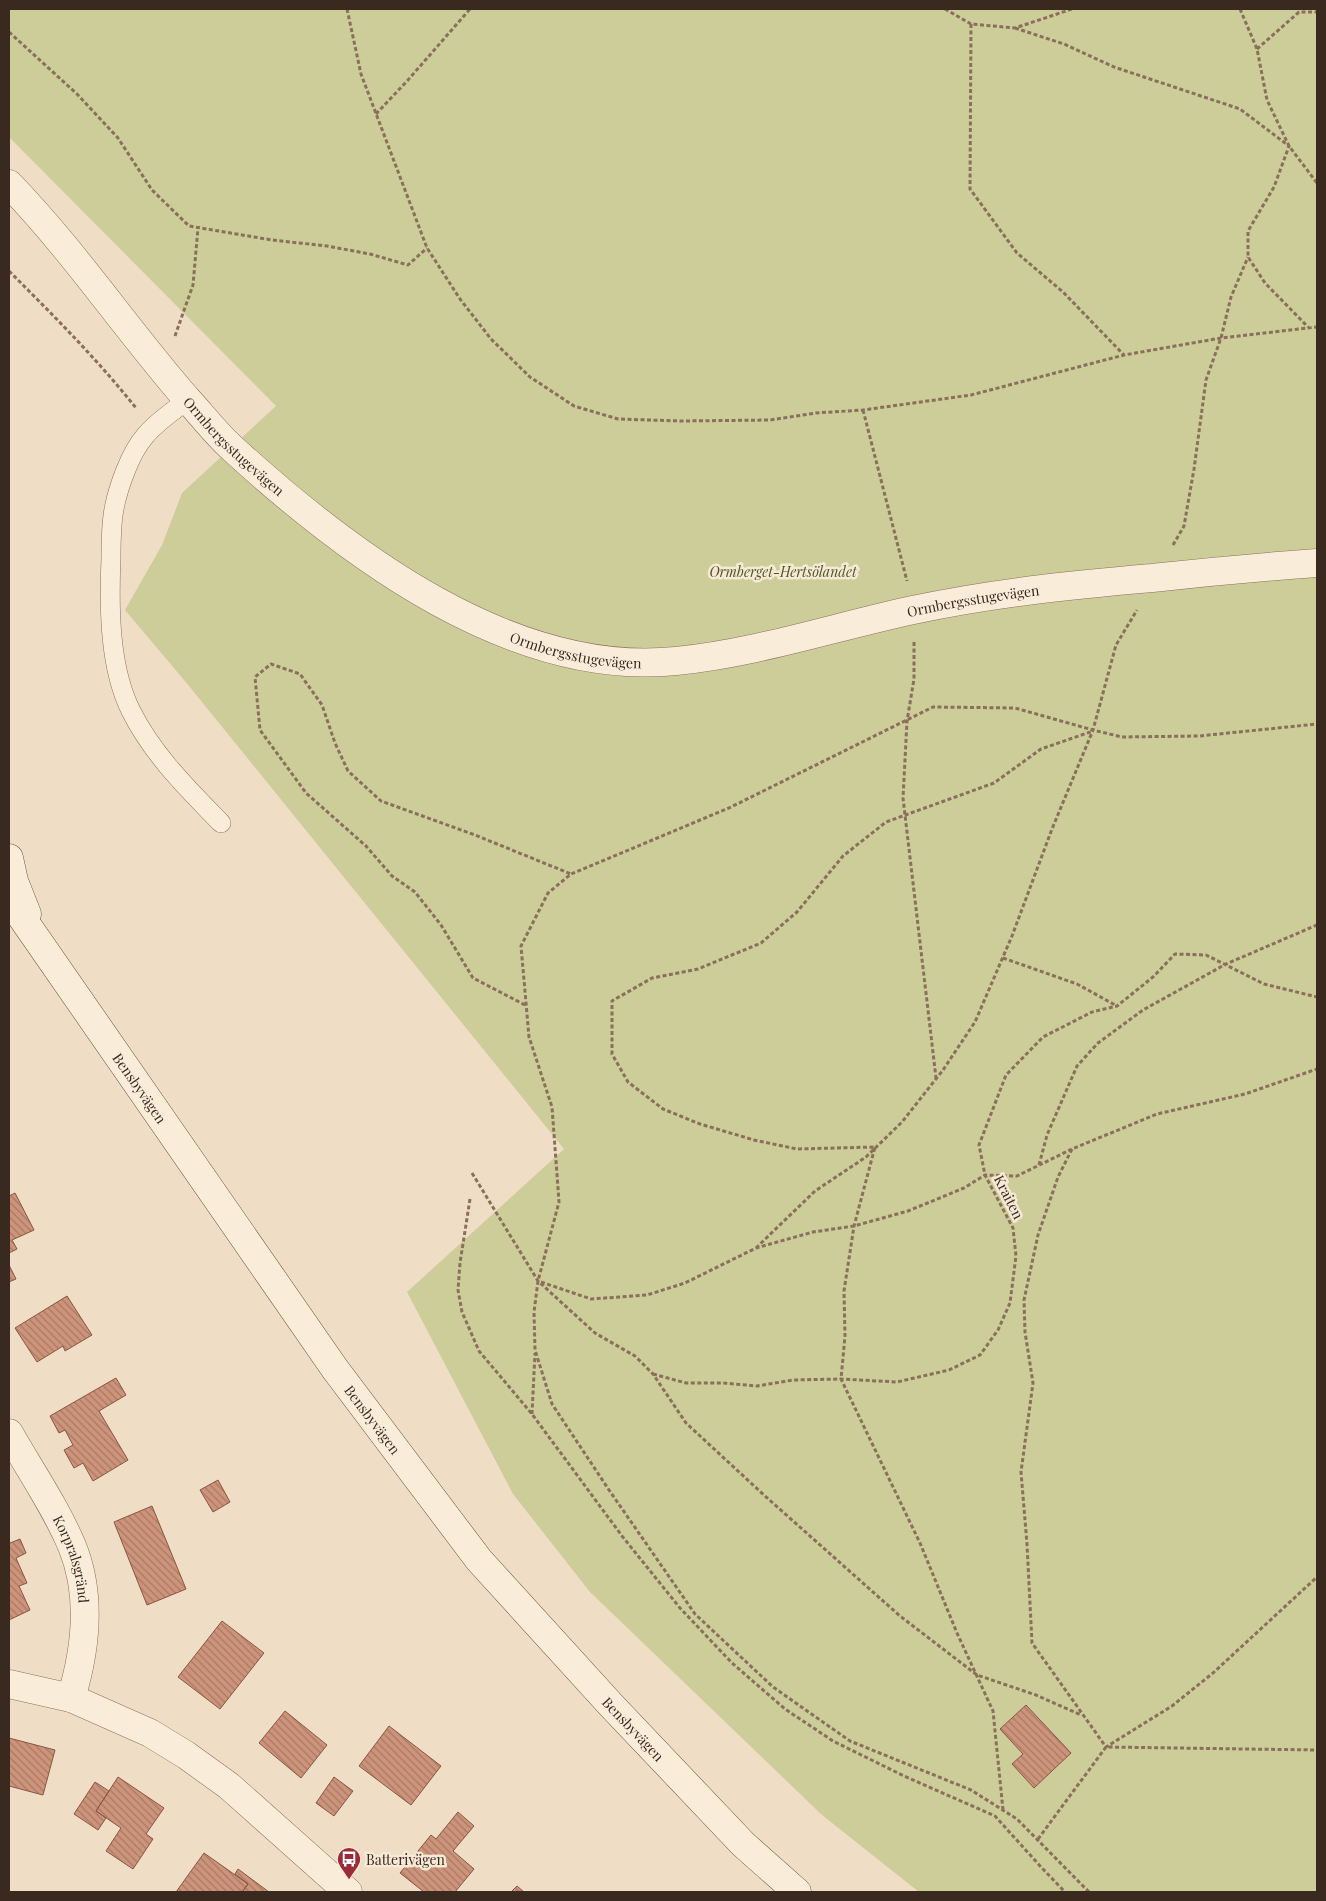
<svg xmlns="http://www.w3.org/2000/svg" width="1326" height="1901" viewBox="0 0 1326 1901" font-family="'Playfair Display',serif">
<defs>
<pattern id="building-back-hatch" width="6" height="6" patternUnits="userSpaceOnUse" patternTransform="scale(1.25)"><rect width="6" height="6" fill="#cd947b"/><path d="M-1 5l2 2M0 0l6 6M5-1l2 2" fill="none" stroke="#a77964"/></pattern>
</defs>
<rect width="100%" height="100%" fill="#efdec5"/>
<path fill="#cdcd99" d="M9 9H1317V1892H919L822 1815 590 1592 513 1494 407 1292 564 1149 189 686 125 610 162 545 182 493 276 406 9 137Z"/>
<path fill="url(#building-back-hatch)" stroke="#895541" d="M15 1193 34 1230 12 1240 17 1249 9 1253V1196Z
M9 1265 16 1279 9 1282Z
M67 1296 92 1335 65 1351 63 1346 37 1362 15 1328Z
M116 1378 126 1395 99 1411 128 1460 93 1481 83 1463 74 1468 64 1450 73 1445 65 1430 59 1433 50 1416Z
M218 1480 230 1502 213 1512 200 1490Z
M152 1506 186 1589 147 1605 114 1522Z
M20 1539 26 1553 16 1558 27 1583 19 1586 30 1610 9 1620V1540L10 1543Z
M222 1621 264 1653 220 1709 178 1677Z
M1026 1705 1071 1753 1034 1788 1012 1764 1023 1754 1000 1729Z
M285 1711 327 1745 301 1778 259 1743Z
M389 1726 441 1766 411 1805 359 1766Z
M9 1738 55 1750 43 1795 9 1786Z
M118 1777 164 1808 146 1834 153 1839 133 1869 106 1851 121 1828 96 1811Z
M334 1777 353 1791 334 1816 316 1803Z
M95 1782 109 1791 96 1811 106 1818 98 1830 74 1814Z
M458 1812 474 1826 453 1851 474 1869 455 1892H424L400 1873 431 1835 436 1839Z
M204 1853 248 1884 242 1892H176Z
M238 1869 269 1892H242L248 1884 235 1874Z
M517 1886 524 1892H511Z"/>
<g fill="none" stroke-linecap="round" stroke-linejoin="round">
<g stroke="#8a6f5b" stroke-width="20">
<path id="lane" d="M188 399C174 411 156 422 145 436 130 453 118 488 114 509 111 525 111 542 111 558 109 607 109 667 131 711 153 755 188 789 221 823"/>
</g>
<g stroke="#8a6f5b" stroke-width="29">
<g id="street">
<path id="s1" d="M9 184C74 251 126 329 187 399 202 415 216 434 233 449 348 554 512 678 676 661 757 653 834 627 913 610 992 593 1071 585 1152 578 1207 572 1262 567 1317 563"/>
<path id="s2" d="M9 1433C30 1470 55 1506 72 1546 92 1595 86 1649 71 1698"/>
<path d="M9 1684 71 1698 150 1733 186 1755 229 1786 348 1892"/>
</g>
</g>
<g stroke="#6c503e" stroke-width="29">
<g id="secondary">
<path d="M9 858 14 881 27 914"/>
<path id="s3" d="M9 899 335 1369 479 1560 611 1705 743 1844 797 1892"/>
</g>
</g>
<path stroke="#8a6f5b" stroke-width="3" stroke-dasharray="4 2.5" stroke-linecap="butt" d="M347 9 361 74 427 248 460 299 491 339 530 377 574 406 618 419 681 421 770 420 816 413 863 410 971 395 1124 355 1221 338 1317 327
M945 9 971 24 1015 28 1072 9
M1240 9 1257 49 1267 100 1289 146 1317 183
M971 24 970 189 1017 253 1063 292 1124 355
M1015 28 1064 44 1114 67 1240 109 1289 146 1274 187 1248 231V257L1265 283 1308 327
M9 32 77 94 118 138 152 190 189 226 272 240 327 246 370 254 408 265 427 248
M1257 49 1299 12H1317
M376 114 408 80 470 9
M9 271C53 315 97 359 136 408
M175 336 193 285 198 228
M863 410 907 581
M1173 545 1184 526 1194 469 1206 380 1221 338 1231 297 1248 257
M914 642V679L907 721 903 798 936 1078
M1003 958 1077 984 1117 1006
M525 1005 473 978 441 925 415 892 392 876 366 846 306 793 260 730 255 677 271 664 300 674 322 705 335 743 348 771 381 801 475 835 571 874
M1072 1149 1058 1177 1038 1235 1024 1300 1025 1332 1033 1383 1021 1472 1027 1544 1032 1643 1106 1747 1172 1706 1213 1673 1317 1577
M1039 1165 1047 1135 1077 1066 1098 1043 1143 1010 1226 964 1317 925
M472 1173 538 1281 595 1333 635 1356 653 1374 686 1423 765 1496 900 1616 977 1675 1036 1695 1081 1715
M470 1199 460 1263 458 1290 462 1312 479 1351 532 1414 622 1536 680 1608 732 1663 785 1709 833 1741 904 1776 995 1816 1041 1867 1065 1892
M756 1248 815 1191 866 1157 902 1122 943 1070 975 1022 1012 936 1052 829 1093 730 1116 645 1137 610
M541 1282 591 1299 647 1295 685 1283 756 1248 813 1232 854 1226 908 1211 964 1188 985 1175 1017 1176 1072 1149 1157 1114 1245 1094 1317 1069
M653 1374 686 1383H723L757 1386 793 1380 841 1379 897 1382 949 1370 980 1355 998 1330 1010 1303 1016 1256 1013 1228 985 1175 979 1145 1006 1075 1043 1037 1092 1012 1117 1006 1153 977 1175 954 1206 955 1264 984 1317 997
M532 1414 535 1353
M1003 1810 993 1711 957 1633 920 1543 841 1379 845 1336 844 1291 854 1226 875 1147 797 1149 754 1140 700 1124 663 1109 628 1082 612 1054V1001L652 978 698 969 761 943 797 912 843 856 886 822 994 783 1041 749 1093 731
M1038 1839 1106 1747 1317 1750
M1089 1892 1017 1819 971 1790 850 1741 773 1687 695 1614 609 1490 552 1404 535 1350 534 1312 538 1281 559 1202 552 1107 529 1037 521 946 548 893 571 874 729 808 933 707 1015 708 1093 730 1122 737 1199 736 1317 724"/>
<use href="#lane" stroke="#f9ecd9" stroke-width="19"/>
<use href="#street" stroke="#f9ecd9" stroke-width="28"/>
<use href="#secondary" stroke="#f9ecd9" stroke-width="28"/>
</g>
<defs>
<g id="bus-pin" transform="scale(1.25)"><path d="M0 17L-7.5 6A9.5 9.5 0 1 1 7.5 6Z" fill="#9a2b38" stroke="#f6e9d5"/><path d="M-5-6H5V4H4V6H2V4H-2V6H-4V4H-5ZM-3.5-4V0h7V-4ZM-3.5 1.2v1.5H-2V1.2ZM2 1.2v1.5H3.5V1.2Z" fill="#fff"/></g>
</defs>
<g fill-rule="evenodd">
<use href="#bus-pin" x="349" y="1859"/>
</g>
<g text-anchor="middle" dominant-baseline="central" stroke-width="5" stroke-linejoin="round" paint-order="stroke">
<g font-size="14" fill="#3a291f" stroke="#f6e9d5">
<text stroke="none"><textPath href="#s1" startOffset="346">Ormbergsstugevägen</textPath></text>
<text stroke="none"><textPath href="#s1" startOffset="1156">Ormbergsstugevägen</textPath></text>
<text stroke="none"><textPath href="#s1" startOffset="751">Ormbergsstugevägen</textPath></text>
<text stroke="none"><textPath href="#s3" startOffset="230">Bensbyvägen</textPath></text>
<text transform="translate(1009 1197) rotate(63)">Kraiten</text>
<text stroke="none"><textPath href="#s3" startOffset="635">Bensbyvägen</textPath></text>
<text stroke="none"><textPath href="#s2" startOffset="142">Korpralsgränd</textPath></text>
<text stroke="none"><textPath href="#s3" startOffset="1040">Bensbyvägen</textPath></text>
</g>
<g font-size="14" font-style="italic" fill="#505725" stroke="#f6e9d5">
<text x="783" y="571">Ormberget-Hertsölandet</text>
</g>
<g font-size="14" fill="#3a291f" stroke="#f6e9d5" text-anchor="start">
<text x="366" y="1859">Batterivägen</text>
</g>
</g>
<rect width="1326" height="1901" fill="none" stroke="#3a291f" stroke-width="20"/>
</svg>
